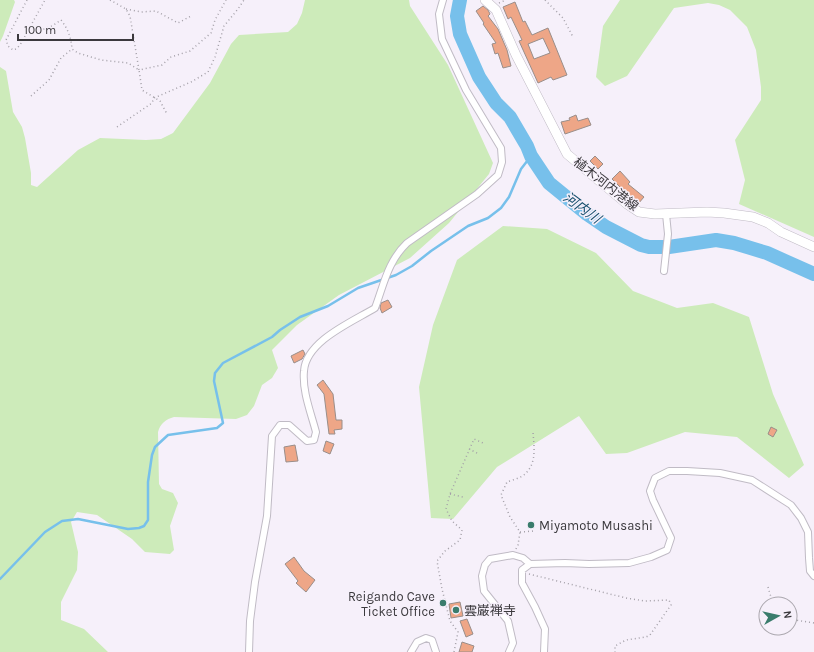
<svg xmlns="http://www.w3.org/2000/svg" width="814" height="652" viewBox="0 0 814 652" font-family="Karla,'Noto Sans JP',sans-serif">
<rect width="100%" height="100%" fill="#f6f0fa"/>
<path fill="#cdebba" d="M0 0H14L15 2 3 36 0 42Z
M305 0H409L410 6 448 65 493 163 489 174 449 223 410 258 339 295 297 325 272 350 278 368 272 378 262 385 254 406 247 415 236 419 174 417C166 419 160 424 158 432L159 484 162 489 173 493 178 503 170 526 174 550 170 554 145 552 132 539 97 515 77 512 71 522 78 552 77 570 61 602V620L84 629 108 652H0V67L6 71 13 112 22 127 25 138 31 173V185L37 187 78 150 100 138 146 140 161 139 173 133 210 83 231 44 239 35 288 32 297 24 302 13Z
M620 0H814V237L739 204 745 180 735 140 761 100V87L756 50 747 27 730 10 719 5 708 3 674 8 627 76 605 86 596 77 603 26Z
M503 226 547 229 596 253 633 291 677 308 713 303 749 317 773 394 804 465 789 478 737 437 685 432 627 453 606 454 579 416 497 467 453 519 431 518 419 387 433 325 457 260Z"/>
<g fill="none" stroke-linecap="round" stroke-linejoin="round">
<path stroke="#77c0eb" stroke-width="2.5" d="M0 579 45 532 62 521 78 519 128 529 139 528 144 526 148 520V482L152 455 155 447 168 435 217 428 223 423 214 381 215 373 223 363 272 337 280 330 300 317 328 306 358 288 396 275 412 266 431 251 468 226 488 218 501 208 509 197 521 169 531 156"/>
<path stroke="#77c0eb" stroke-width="14" d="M460 0 457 16 460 34 479 77 496 103 510 117 527 146 531 156 549 183 587 214 606 227 641 245 649 247H669L716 240 734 243 767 253 814 274"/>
</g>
<path fill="#eea687" stroke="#998e8a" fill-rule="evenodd" d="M515 2 523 22 525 21 532 35 548 28 567 75 553 80 551 77 538 83 519 41 522 40 511 17 508 19 503 7ZM543 38 550 53 534 59 528 44Z
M483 6 488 10 490 14 488 16 498 29 507 50 511 66 503 68 498 53 495 54 492 44 496 43 483 24 484 23 476 11Z
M576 115 578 121 588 118 591 125 565 134 561 122 570 120 569 118Z
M595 156 603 164 598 169 590 161Z
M620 171 630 182 628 184 644 197 638 204 625 194 626 193 612 179Z
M388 300 392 307 382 313 380 308 381 303Z
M303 350 305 354 302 359 294 363 291 356Z
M323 380 333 394 336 420H342V429L334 430 335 434H329L324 394 317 385Z
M771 427 777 430 773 437 768 434Z
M326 441 334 444 330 454 323 451Z
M295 445 298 461 286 462 284 447Z
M294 557 304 571 315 580 306 592 296 583 298 581 285 564Z
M460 602 463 616 451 618 449 604Z
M467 619 473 634 466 637 460 621Z
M462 642 474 646 472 652H459Z"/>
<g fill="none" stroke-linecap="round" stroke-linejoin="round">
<g stroke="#c0bbc5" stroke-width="8">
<path id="minor" d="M664 271 668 234 666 214
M249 652 250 621 255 582 267 516 272 436 280 425H289L307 441 314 440 316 432C311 413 302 391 304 371 306 341 352 322 375 308 384 284 388 261 407 243L477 194 498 175 502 162 501 148 466 90 442 39 439 14 443 0
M411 652 417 642 426 638 432 640 436 652
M509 652 513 643 508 621 484 591 482 576 485 565 490 559 513 555 523 558 530 564
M544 652 545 629 535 607 522 583V570L530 564 565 563 589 564 629 563 651 557 667 550 671 538 653 500 650 491 655 478 669 471H687L720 473 752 480 791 505 801 518 808 532 809 558 810 571 814 576"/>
</g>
<g stroke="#c0bbc5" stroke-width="10">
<path id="secondary" d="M485 0 496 10 516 55 567 154 627 204 639 212 655 214 707 212 724 213 753 217 768 223 781 232 814 247"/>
</g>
<path stroke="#a4a0a8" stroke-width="1.5" stroke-dasharray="1 3" stroke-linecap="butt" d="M27 0 6 40 8 46 13 50 16 49 20 45 45 0
M110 0 126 9 130 16 139 70 162 65 171 57 190 51 211 33 215 20 226 0
M545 0 563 18 573 37
M499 3 506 0
M126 9 141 12 156 11 178 23 191 16
M36 32 52 26 61 20C68 29 71 37 72 49
M31 96 49 80 61 58 72 49 78 53 101 60 128 63 139 70 142 90 160 101 167 114
M117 127 152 103 154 98 191 82 208 72 215 57 224 26 238 9 244 0
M469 449 479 454
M450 494 463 497
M520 532 534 531V533
M516 549 518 545 520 532 510 517 501 495 507 482C512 480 521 478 525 474 537 463 534 447 533 432
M529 574 626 598 645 601 669 600 671 605 650 635 646 637 626 640 615 646V652
M768 587 773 604
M790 617 795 620 814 623
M454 652 458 632 450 621 442 589 437 561 445 551 460 540 462 530 452 521 446 509 450 494 474 439 483 443"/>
<use href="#minor" stroke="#fff" stroke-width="6"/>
<use href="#secondary" stroke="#fff" stroke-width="9"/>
</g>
<g fill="#3a7c6c" stroke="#f6f0fa" stroke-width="1.5">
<circle cx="531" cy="525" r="4"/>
<circle cx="443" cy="603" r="4"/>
<circle cx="456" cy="610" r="4"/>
</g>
<g text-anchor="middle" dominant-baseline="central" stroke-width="3" stroke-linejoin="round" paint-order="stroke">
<g font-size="13" fill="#3b393d" stroke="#f6f0fa">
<text transform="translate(606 184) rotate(38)">植木河内港線</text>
</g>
<g font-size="13" fill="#3b393d" stroke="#f6f0fa" text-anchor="start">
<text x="539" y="525">Miyamoto Musashi</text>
<text x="435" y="596" text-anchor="end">Reigando Cave<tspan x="435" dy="15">Ticket Office</tspan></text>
<text x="464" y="610">雲巌禅寺</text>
</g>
<g font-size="14" font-style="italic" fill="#19516f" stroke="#f6f0fa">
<text transform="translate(582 208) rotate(36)">河内川</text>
</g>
</g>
<g transform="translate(778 616) rotate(82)"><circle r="19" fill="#f6f0fa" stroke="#aba7ae"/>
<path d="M0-3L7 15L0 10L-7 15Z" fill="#3a7c6c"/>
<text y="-6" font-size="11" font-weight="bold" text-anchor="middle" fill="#3b393d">N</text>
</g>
<path d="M18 34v6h115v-6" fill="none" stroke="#3b393d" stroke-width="2"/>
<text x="24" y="34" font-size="12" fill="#3b393d" stroke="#f6f0fa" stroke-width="3" paint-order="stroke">100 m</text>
</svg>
